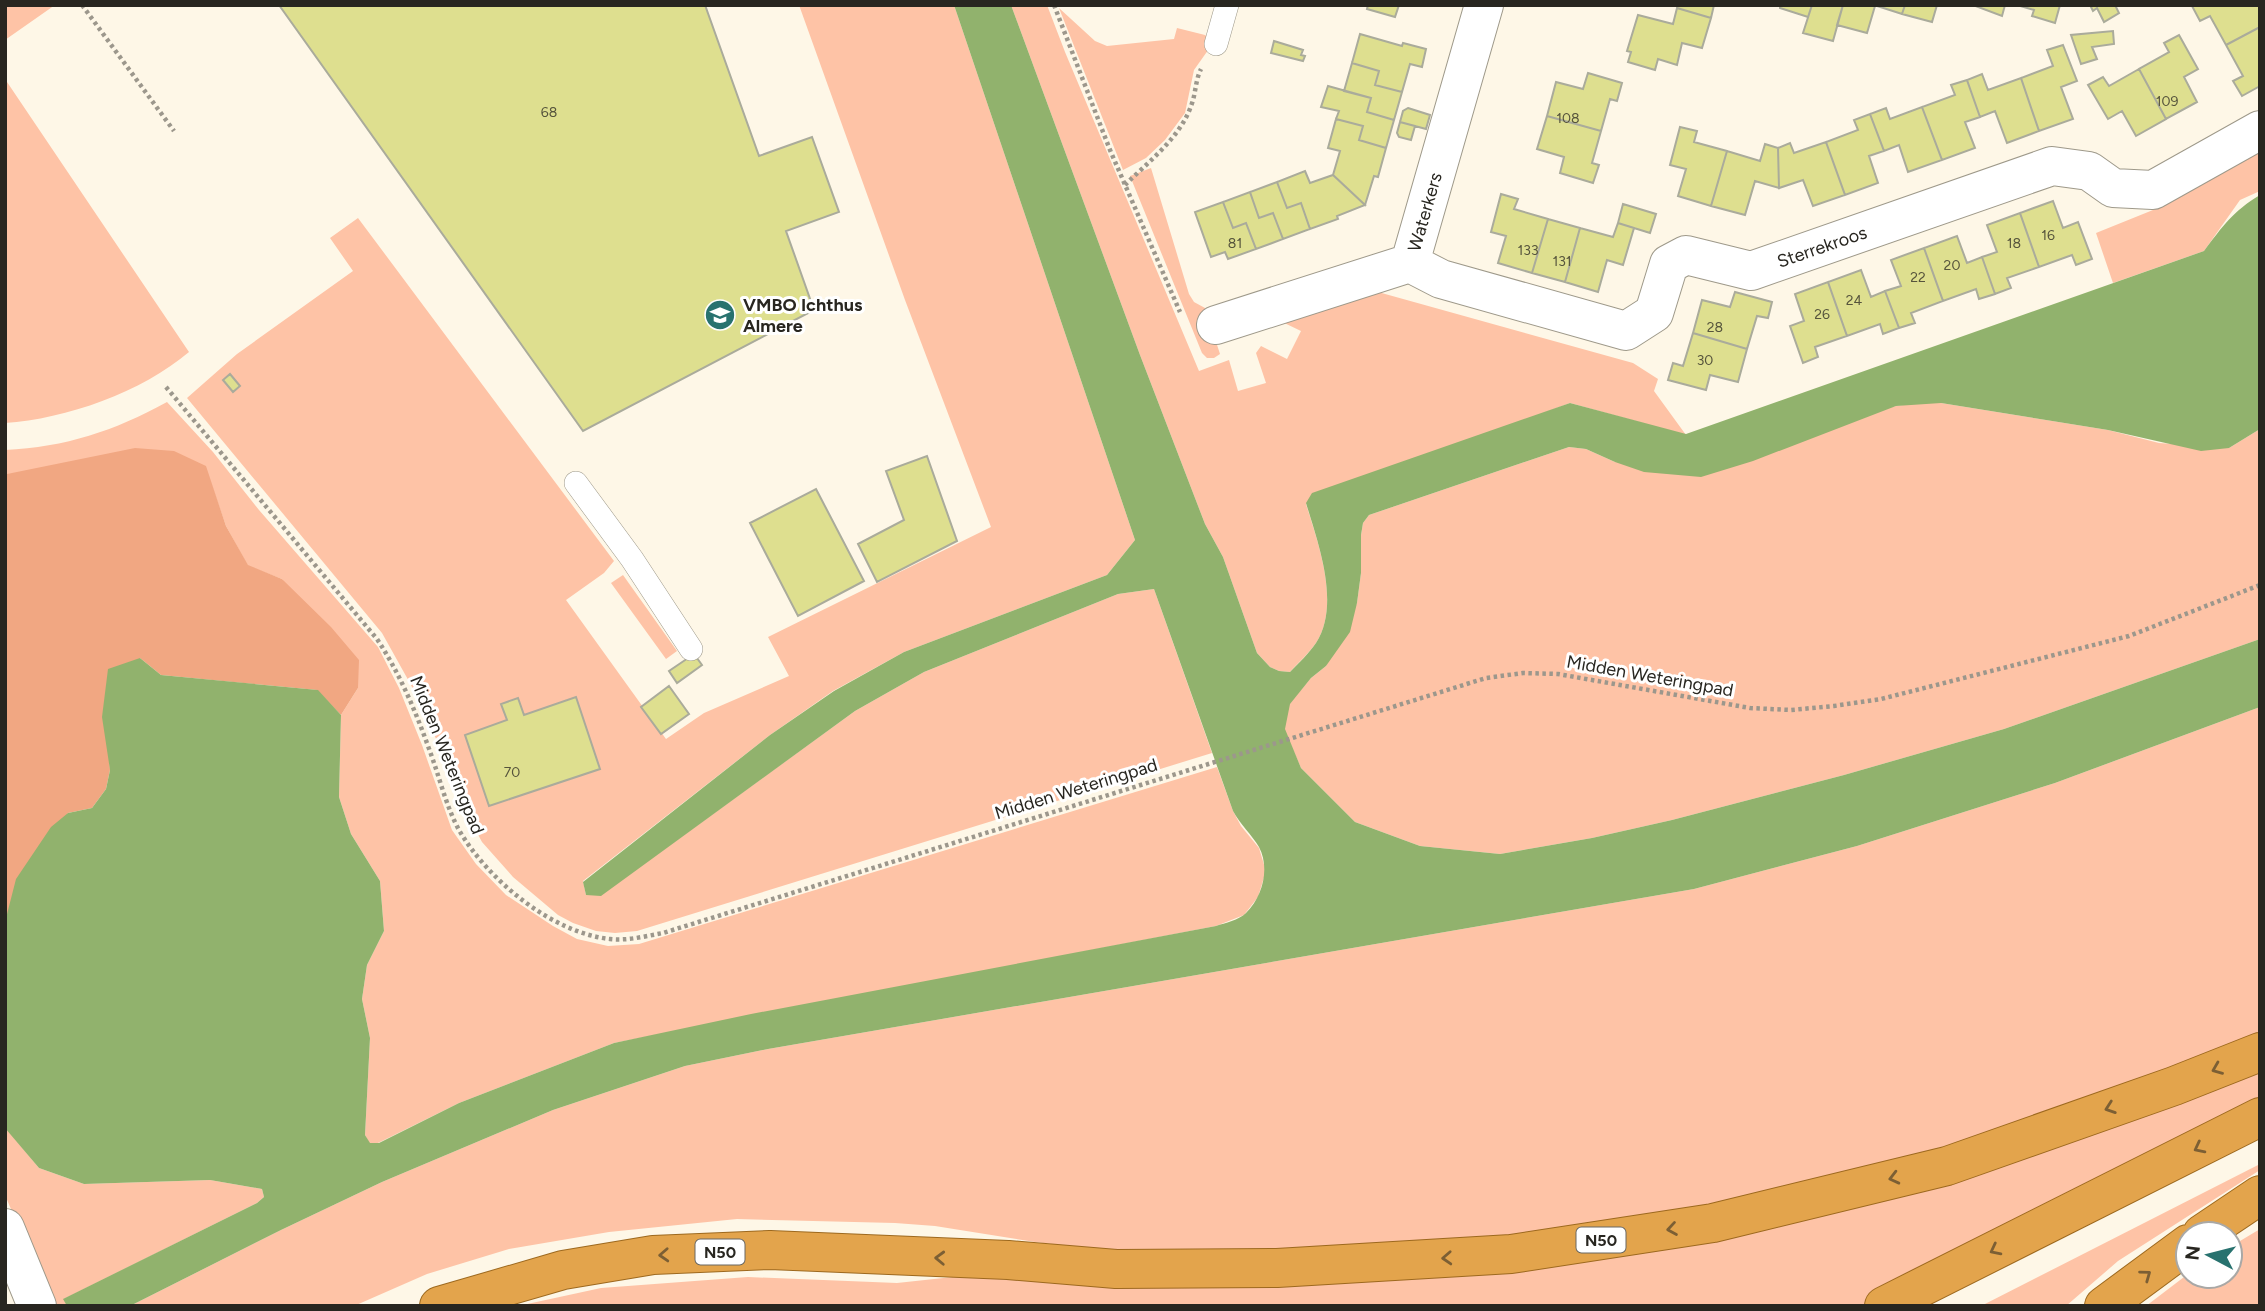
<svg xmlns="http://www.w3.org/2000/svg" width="2265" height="1311" viewBox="0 0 2265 1311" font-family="Figtree,sans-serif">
<rect width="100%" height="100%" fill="#fef7e7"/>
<path fill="#fec3a6" d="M5 5H55L5 40Z
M799 5H954L1135 540 1107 575 904 652 833 691 770 735 583 881 586 895H601L855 711 924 672 1118 594 1154 589 1212 753 637 931 615 933 596 931 573 923 558 915 513 877 482 842 459 799 438 743 411 685 382 633 187 398 237 354 353 271 330 238 358 218 614 561 604 573 566 600 666 739 704 713 789 676 768 637 991 527 905 300Z
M1011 5H1047L1065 52 1199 371 1229 360 1238 391 1266 383 1256 353 1261 346 1287 359 1301 331 1276 319 1378 292 1633 363 1658 379 1654 391 1686 435 1570 403 1306 504C1318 543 1341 604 1316 643 1309 653 1298 663 1290 672L1279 671 1270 667 1257 653 1223 557 1205 524 1140 355Z
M1059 8 1095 41 1107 46 1174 39 1177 28 1205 35 1211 40V46L1194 70 1185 113 1165 140 1146 158 1123 170Z
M5 79 189 352C142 392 66 419 5 423Z
M2260 148V191L2240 200 2204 251 2113 283 2096 233 2153 210Z
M1151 168 1189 294 1194 302 1205 308 1220 354 1214 358H1207L1202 353 1130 176Z
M167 402 213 452 259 510 378 647 399 688 422 745 452 830 476 864 506 895 553 926 577 939 608 946 639 944 1217 767 1233 811 1241 826 1259 848 1266 871 1258 897 1244 915 1216 926 614 1043 459 1103 378 1143H369L365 1135 370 1038 362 999 367 965 384 931 380 881 351 834 339 797 341 715 358 688 282 579 248 566 226 526 205 466 8 474 5 480V450C66 447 114 431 167 402Z
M1917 403H1941L2108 430 2159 443 2229 448 2260 429V639L2004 729 1844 775 1672 820 1592 838 1500 854 1420 846 1355 822 1301 768 1284 729 1289 704 1311 678 1326 666 1357 603 1361 573V535L1363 523 1369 515 1569 447 1586 449 1615 462 1896 406Z
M623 575 677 651 666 659 611 583Z
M2260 707V1043L1947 1150 1699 1212 1394 1250 1110 1251 1035 1242 935 1226 895 1223 737 1219 609 1232 509 1249 427 1274 354 1306H130L281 1230 382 1182 553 1110 685 1066 768 1049 1694 889 1857 846 2055 783Z
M2260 1068V1104L1865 1306H518L601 1288 748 1277 897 1283 1027 1269 1551 1260Z
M5 1127 39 1168 84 1184 210 1180 262 1189 264 1197 257 1203 64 1299 67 1306H52L5 1195Z
M2260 1164V1170L2118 1261 2066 1306H1981Z
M2260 1229V1306H2146L2188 1274V1276H2230V1247Z"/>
<path fill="#f1a782" d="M135 448 174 451 206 466 226 526 248 565 282 579 331 627 359 660 358 688 341 715 317 690 161 675 140 658 109 753 110 770 106 789 92 808 68 813 5 922V480L7 474Z"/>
<path fill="#91b26d" d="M954 5H1011L1140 355 1205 524 1223 557 1257 653 1270 667 1279 671 1290 672C1299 663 1309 653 1316 643 1341 604 1318 543 1306 503L1312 493 1570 403 1686 434 2204 251C2222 227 2233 211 2260 195V429L2229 448 2201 451 2108 430 1941 403 1896 406 1753 461 1701 477 1644 472 1615 462 1586 449 1569 447 1369 515 1363 523 1361 535V573L1357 603 1350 632 1326 666 1311 678 1290 704 1285 729 1301 768 1355 822 1420 846 1500 854 1592 838 1672 820 1844 775 2004 729 2260 639V707L2055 783 1857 846 1694 889 768 1049 685 1066 553 1110 382 1182 281 1230 130 1306H67L63 1299 257 1203 264 1197 262 1189 210 1180 84 1184 39 1168 5 1128V922L16 879 51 827 68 813 92 808 106 789 110 770 102 717 108 669 140 658 161 675 318 690 341 715 339 797 351 834 380 881 384 931 367 965 362 999 370 1038 365 1135 370 1143H379L459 1103 614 1043 751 1014 1216 926C1225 923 1239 920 1246 913 1263 896 1270 868 1259 847 1252 835 1240 824 1233 811L1154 589 1118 594 924 672 855 711 601 896 586 895 583 882 770 735 834 691 904 652 1107 575 1135 540Z"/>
<path fill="#dedf8f" stroke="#aaab9b" stroke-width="2" d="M279 5H705L759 156 812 137 839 212 786 231 814 310 583 431Z
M1368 5H1399L1395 17 1367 9Z
M1678 5H1714L1711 18 1677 8Z
M1780 5H1812L1808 17 1780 8Z
M1812 5H1843L1833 41 1803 33Z
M1843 5 1875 6 1867 33 1837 25Z
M1874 5H1905L1902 14Z
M1905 5H1937L1932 22 1902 14Z
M1973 5H1972H2005L2002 16Z
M2017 5H2060L2055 23 2032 16 2034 10Z
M2090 5H2115L2119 13 2104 22 2097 8 2093 11Z
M2260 5V27L2226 45 2210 16 2200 21 2192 6Z
M1677 8 1711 18 1702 48 1682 43 1677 65 1658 59 1655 70 1628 62 1631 52 1627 51 1638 15 1673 24Z
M2260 27V86L2242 96 2233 81 2243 76 2226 45Z
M2113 31 2114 44 2092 47 2097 59 2081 64 2071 35Z
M1360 34 1402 46 1403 43 1426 49 1422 67 1410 64 1402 92 1375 85 1379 71 1352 63Z
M2179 35 2198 69 2184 77 2197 102 2166 119 2139 69 2169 52 2164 43Z
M1274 41 1303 50 1301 55 1305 56 1303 61 1271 53Z
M2063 45 2077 81 2061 87 2073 119 2039 131 2021 78 2053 66 2047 50Z
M1352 63 1379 71 1375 85 1402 92 1394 120 1367 112 1371 98 1344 91Z
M2139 69 2166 119 2136 136 2122 111 2108 119 2088 85 2103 77 2109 86Z
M1588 73 1622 83 1617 101 1610 99 1601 131 1547 116 1556 82 1583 89Z
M1982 74 1988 90 2021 78 2039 131 2007 143 1995 111 1980 117 1967 80Z
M1967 80 1980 117 1965 122 1975 148 1942 160 1922 107 1955 95 1951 85Z
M1328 86 1371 98 1367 112 1394 120 1386 148 1359 140 1363 126 1336 119 1339 111 1321 107Z
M1922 107 1942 160 1908 172 1899 145 1884 151 1870 114 1886 108 1890 119Z
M1408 108 1430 115 1426 129 1400 122 1403 111Z
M1870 114 1884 151 1869 156 1878 183 1845 195 1826 142 1858 130 1854 120Z
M1547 116 1601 131 1592 163 1599 165 1593 183 1560 173 1564 157 1537 149Z
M1336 119 1363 126 1359 140 1386 148 1378 177 1374 176 1365 205 1333 175 1340 151 1328 148Z
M1400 122 1415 126 1411 140 1399 137 1397 133Z
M1680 127 1697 131 1694 142 1727 151 1711 206 1678 196 1686 169 1670 165Z
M1826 142 1845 195 1813 206 1803 180 1779 188 1778 148 1790 143 1794 153Z
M1765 144 1778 148 1779 188 1755 181 1745 215 1711 206 1727 151 1760 161Z
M1305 171 1310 183 1333 175 1365 205 1337 216 1338 219 1310 229 1301 203 1287 208 1277 182Z
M1277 182 1287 208 1301 203 1310 229 1283 239 1273 213 1259 218 1250 192Z
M1250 192 1259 218 1273 213 1283 239 1256 249 1246 223 1233 228 1223 202Z
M1501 194 1518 199 1514 209 1548 219 1532 273 1498 263 1506 236 1491 232Z
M2053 201 2063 228 2078 222 2092 259 2076 265 2072 255 2039 267 2020 213Z
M1223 202 1233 228 1246 223 1256 249 1228 259 1225 252 1211 257 1195 212Z
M1623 204 1656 214 1650 233 1618 223Z
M2020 213 2039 267 2007 278 2011 288 1995 294 1982 257 1997 252 1987 225Z
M1548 219 1580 228 1565 282 1532 273Z
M1618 223 1634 228 1623 265 1607 260 1598 292 1565 282 1580 228 1613 237Z
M1957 236 1967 263 1982 257 1995 294 1979 299 1976 289 1943 301 1924 248Z
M1924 248 1943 301 1911 313 1915 323 1899 328 1885 291 1901 286 1891 260Z
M1861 270 1871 297 1885 291 1899 328 1883 334 1880 324 1847 336 1828 282Z
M1828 282 1847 336 1815 347 1818 357 1803 363 1790 326 1804 321 1795 294Z
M1735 292 1772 302 1768 318 1757 316 1747 349 1693 333 1702 300 1730 307Z
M1693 333 1747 349 1738 382 1710 375 1706 390 1668 380 1673 363 1683 366Z
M230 374 240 386 233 392 223 380Z
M927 456 957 541 877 582 858 544 904 520 886 471Z
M816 489 864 581 798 616 750 523Z
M694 654 702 665 677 683 669 671Z
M669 686 689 714 661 734 641 707Z
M576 697 600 769 489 806 465 735 507 720 501 704 518 698 524 715Z"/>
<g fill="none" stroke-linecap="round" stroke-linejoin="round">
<g stroke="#9e998a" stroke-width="24">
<path id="service" d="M1216 44 1227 5
M576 483 632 559 691 649"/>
</g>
<g stroke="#9e998a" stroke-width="40">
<path id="minor" d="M1410 263 1441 279 1626 331 1654 313 1669 264 1686 255 1751 271 2052 166 2089 171 2113 188 2153 190 2260 130
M1216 325 1410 263 1484 5
M5 1228 37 1306"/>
</g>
<g stroke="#9d691f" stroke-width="40">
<path id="trunk" d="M2202 1234 2260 1195
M439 1306 563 1270 653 1255 770 1250 1008 1260 1116 1269 1277 1268 1511 1254 1713 1223 1947 1166 2174 1086 2260 1052
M1884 1306 2260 1117
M2104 1306 2188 1244"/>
</g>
<path stroke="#9c978c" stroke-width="4.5" stroke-dasharray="3.5 3.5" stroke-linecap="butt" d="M82 5 174 131
M1054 5 1110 150 1180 312
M1125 185C1148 162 1180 138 1191 106 1196 94 1195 81 1201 69
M166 387 377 639C402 677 418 717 433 760 441 783 447 808 459 830 488 880 552 933 610 939 628 941 646 936 663 933L1486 678 1523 673 1558 674 1750 708 1791 710 1834 706 1881 699 2129 636 2260 585"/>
<use href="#service" stroke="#fff" stroke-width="23"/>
<use href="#minor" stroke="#fff" stroke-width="38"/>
<use href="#trunk" stroke="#e3a44c" stroke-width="38"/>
</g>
<defs><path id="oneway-chevron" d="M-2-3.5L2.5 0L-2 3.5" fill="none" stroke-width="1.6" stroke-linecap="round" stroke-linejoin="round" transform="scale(1.75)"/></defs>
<g stroke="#7c5f34">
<use href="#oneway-chevron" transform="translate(2217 1069) rotate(158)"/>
<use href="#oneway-chevron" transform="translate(2110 1108) rotate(161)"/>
<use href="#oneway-chevron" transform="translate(2199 1148) rotate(153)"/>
<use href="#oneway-chevron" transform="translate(1894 1178) rotate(166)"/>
<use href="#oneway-chevron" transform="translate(1672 1229) rotate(171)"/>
<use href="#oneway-chevron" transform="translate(1995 1250) rotate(153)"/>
<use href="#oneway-chevron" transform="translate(664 1255) rotate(177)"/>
<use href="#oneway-chevron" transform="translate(940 1258) rotate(-178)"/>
<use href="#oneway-chevron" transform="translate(1447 1258) rotate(177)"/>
<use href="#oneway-chevron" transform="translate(2146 1275) rotate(-36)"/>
</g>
<defs>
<g id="school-disc" transform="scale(1.575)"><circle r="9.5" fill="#28726f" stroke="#fff"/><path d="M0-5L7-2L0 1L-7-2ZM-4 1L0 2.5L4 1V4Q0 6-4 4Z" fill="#fff"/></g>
</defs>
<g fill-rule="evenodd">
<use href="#school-disc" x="720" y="315"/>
</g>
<g text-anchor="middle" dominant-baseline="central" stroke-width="6" stroke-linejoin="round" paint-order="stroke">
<g font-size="14" fill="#56543c">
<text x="2167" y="101">109</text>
<text x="549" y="112">68</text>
<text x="1568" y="118">108</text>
<text x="2048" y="235">16</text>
<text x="1235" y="243">81</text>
<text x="2014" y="243">18</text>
<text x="1528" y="250">133</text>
<text x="1562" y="261">131</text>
<text x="1952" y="265">20</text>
<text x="1918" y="277">22</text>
<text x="1854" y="300">24</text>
<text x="1822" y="314">26</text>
<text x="1715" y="327">28</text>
<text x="1705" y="360">30</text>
<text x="512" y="772">70</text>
</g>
<g fill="#fff" stroke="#686763" stroke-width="2">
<rect x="1576.5" y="1227.5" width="49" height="25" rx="5"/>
<rect x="695.5" y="1239.5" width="49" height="25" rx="5"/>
</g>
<g font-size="16" font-weight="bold" fill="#282620">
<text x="1601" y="1240">N50</text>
<text x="720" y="1252">N50</text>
</g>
<g font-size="18" fill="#282620" stroke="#fff">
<text transform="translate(1425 212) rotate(-74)">Waterkers</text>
<text transform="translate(1822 247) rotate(-19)">Sterrekroos</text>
<text transform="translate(1650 676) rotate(10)">Midden Weteringpad</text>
<text transform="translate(447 755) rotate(68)">Midden Weteringpad</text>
<text transform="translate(1076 789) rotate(-17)">Midden Weteringpad</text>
</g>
<g font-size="18" font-weight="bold" fill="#282620" stroke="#fff" text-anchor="start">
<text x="743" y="305">VMBO Ichthus<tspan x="743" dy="21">Almere</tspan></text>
</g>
</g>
<rect width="2265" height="1311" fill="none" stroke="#282620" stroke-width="14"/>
<g transform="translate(2209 1255) rotate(277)"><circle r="33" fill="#ffffff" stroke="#a9a8a6" stroke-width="2"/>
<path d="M0-5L12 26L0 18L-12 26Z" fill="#28726f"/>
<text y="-10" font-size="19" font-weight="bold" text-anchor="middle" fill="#282620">N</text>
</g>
</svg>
